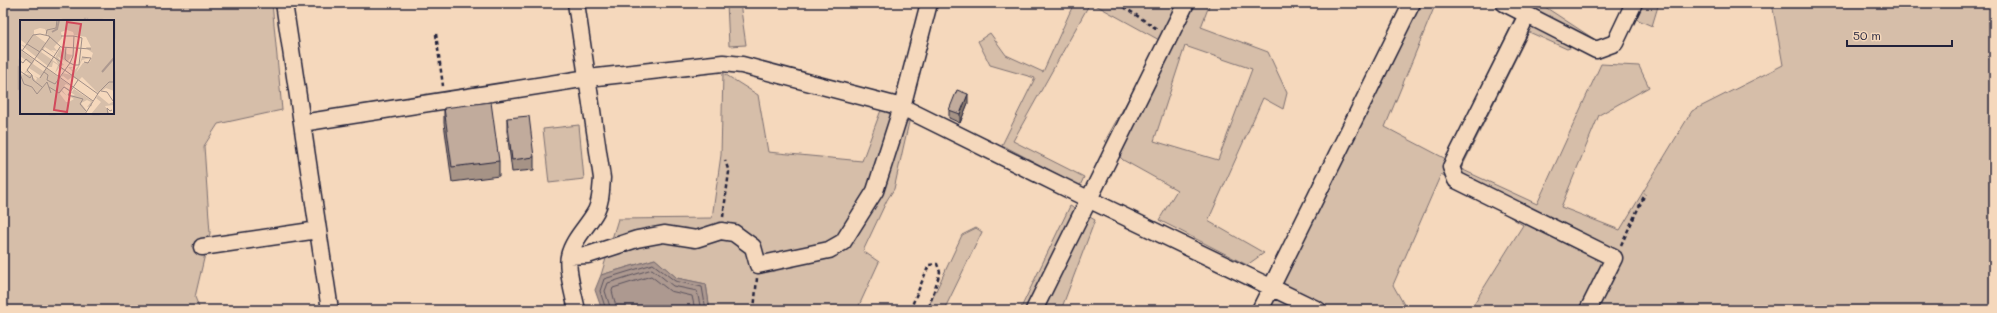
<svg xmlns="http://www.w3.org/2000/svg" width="1997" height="313" viewBox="0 0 1997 313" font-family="Mali,sans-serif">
<rect width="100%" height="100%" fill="#f5d8bc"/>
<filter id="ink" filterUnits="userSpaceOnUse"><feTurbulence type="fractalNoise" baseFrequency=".025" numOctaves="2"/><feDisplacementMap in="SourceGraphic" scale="8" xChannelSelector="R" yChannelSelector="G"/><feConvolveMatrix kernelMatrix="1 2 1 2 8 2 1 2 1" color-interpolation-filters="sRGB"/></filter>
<g filter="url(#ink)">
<path fill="#d6bea9" stroke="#7c7072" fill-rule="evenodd" d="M3 3H272L282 110 218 124 204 146 210 233 195 297 200 310H3ZM21 21H113V113H21Z
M727 3H740L746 45 729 46Z
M1074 3H1090L1013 141 1084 177 1080 186 1002 145 1035 78 990 65 978 41 990 33 1006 55 1043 72Z
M1092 3H1210L1201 27 1268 52 1287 93 1283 109 1263 98 1208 221 1264 253 1247 265 1159 220 1177 190 1123 160 1105 141 1161 41ZM1185 46 1252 69 1218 160 1154 141Z
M1421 3H1436L1385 127 1446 159 1514 20 1517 3H1539L1594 39 1567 49 1529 32 1461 169 1537 204 1601 64 1639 66 1649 87 1599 115 1561 207 1620 230 1692 111 1783 65 1772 3H1994V310H1470L1523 225 1441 174 1393 285 1407 310H1269Z
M1639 3H1659L1652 26 1636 19Z
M723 73 758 95 768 152 862 161 881 110 909 122 894 189 887 200 863 251 879 262 857 310H710L706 284 677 278 655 259 601 275 618 219 712 218 721 155Z
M579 125 584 179 549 183 543 129Z
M1070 206 1095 220 1061 310H1020Z
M976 228 982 232 946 306 955 310H927L962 235Z"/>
<path fill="#ad9990" stroke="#75696e" d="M655 259 677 278 706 284 710 310H602L595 290 601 275Z"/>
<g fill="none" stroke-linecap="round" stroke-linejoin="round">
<path stroke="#5a525d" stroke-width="1" d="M606 310 600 291 604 279 653 264 675 281 702 287 706 310
M611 310 605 291 608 283 652 269 673 286 697 291 701 310
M617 310 612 291 613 288 651 276 670 291 692 296 695 310"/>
<g stroke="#22223b" stroke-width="19">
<path id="minor" d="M284 3 302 123 588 78 723 63 742 65 902 107 1088 199 1318 310
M576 3 602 178C601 190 601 201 596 211 588 226 573 239 569 256 566 267 574 297 577 310
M1504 3 1596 50 1615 43 1634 3
M1527 15 1451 167 1456 180 1614 258 1588 310
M302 123 330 310
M202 247 318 230
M569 256 588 255 637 239 664 234 696 239 721 231 734 233 753 247 758 265 829 250 843 242 875 191 902 107 929 3
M1034 310 1186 3
M1260 310 1412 3"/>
</g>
<path stroke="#22223b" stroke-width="2.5" stroke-dasharray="4 3" stroke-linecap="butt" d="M1118 3 1157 29
M436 34 443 86
M723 217 729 172 725 160
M1621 245 1645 194
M754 310 757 278
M910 310 929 265 937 264 940 272 928 310"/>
<use href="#minor" stroke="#f5d8bc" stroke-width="16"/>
</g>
<path fill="#a69386" stroke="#22223b" d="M968 103 960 123 949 118V110Z
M444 108 499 161V176L452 182 444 123Z
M507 118 534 157V170L512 172 507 131Z"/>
<path fill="#87786d" stroke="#22223b" d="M968 94V103L960 123V114Z"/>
<path fill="#c1ab9c" stroke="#22223b" d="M957 90 968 94 960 114 949 110Z
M491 102 499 161 452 167 444 108Z
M529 116 534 157 512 160 507 118Z"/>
</g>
<g transform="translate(20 20)">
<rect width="94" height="94" fill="#f5d8bc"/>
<path d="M0 0H94V71L86 68 78 73 62 57 59 60 52 57 48 60 43 56 41 58 43 53 51 55 53 52 48 47H53L51 49 54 51 59 45 62 37 54 36 70 38 62 40 56 53 63 43 70 42 73 33 67 29 66 27H71L66 17 54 15 53 12 47 10 41 12 42 18 34 27 37 31 31 30 36 34 25 27 21 32 38 44 35 38 40 28 42 33 45 28 47 34 53 35 47 42 37 36 44 45 40 46 44 51 39 48 35 53 38 45 33 42 32 47H29L0 24 5 26 6 24 1 20 0 22ZM20 8 25 9 29 18 26 23 14 14V10ZM0 30 14 40 13 44 23 51 26 49 15 40 52 67 46 64 44 66 50 70 52 72 54 69 72 81V86L67 87 71 82 67 80 61 83 66 90 65 94H0V53L3 55 11 44 0 36ZM9 48 21 56 19 58 14 56 17 58 16 61 11 55 5 54 6 52 11 55 8 51ZM44 67 49 71 48 74 50 72 55 75 49 76 54 79 49 82H46L40 74 41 71 47 76 42 70ZM78 75 89 84 94 81V85L85 86 90 94H71L81 82 76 78Z" fill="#d6bea9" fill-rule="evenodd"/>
<path fill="none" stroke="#ad9990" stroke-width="2" d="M32 12 37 9 39 0M82 52 94 38"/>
<path fill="none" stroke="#a18f88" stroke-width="1" d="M26 15 27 10 36 8 37 0M41 16H54M7 24 20 32M41 27 71 29M0 29 73 81M22 29 41 42 39 46 78 74M2 31 13 15 20 14 29 16 41 27M62 37 71 38 68 43 64 42M0 41 3 43 6 39 12 44M0 51 10 58 12 55M24 52 28 55 27 60 35 64 50 43 53 36 54 16 62 18 59 45H54L50 43 47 41 45 39 46 27M0 54 4 64 12 67 17 74 27 62 31 73M20 58 40 27M58 60 48 75 63 79 60 84 66 91M22 67 13 60 12 55 7 50 30 17M29 67 39 73 44 67 50 71M81 71 87 72 93 81M65 94 79 72 89 62H94M88 94 87 88 90 91 92 90"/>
<path fill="#d1495b" fill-opacity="0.15" stroke="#d1495b" stroke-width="2" d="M47 2 61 4 47 92 34 90Z"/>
<rect width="94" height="94" fill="none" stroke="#22223b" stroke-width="2"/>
</g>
<rect width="1997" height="313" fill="none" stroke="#f5d8bc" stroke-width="16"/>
<rect x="8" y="8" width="1981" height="297" fill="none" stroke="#22223b" stroke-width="1.5" filter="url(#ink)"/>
<path d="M1847 40v6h105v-6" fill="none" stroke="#22223b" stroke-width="2"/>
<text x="1853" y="40" font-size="12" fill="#22223b" stroke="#f5d8bc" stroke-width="3" paint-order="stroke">50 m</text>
</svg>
